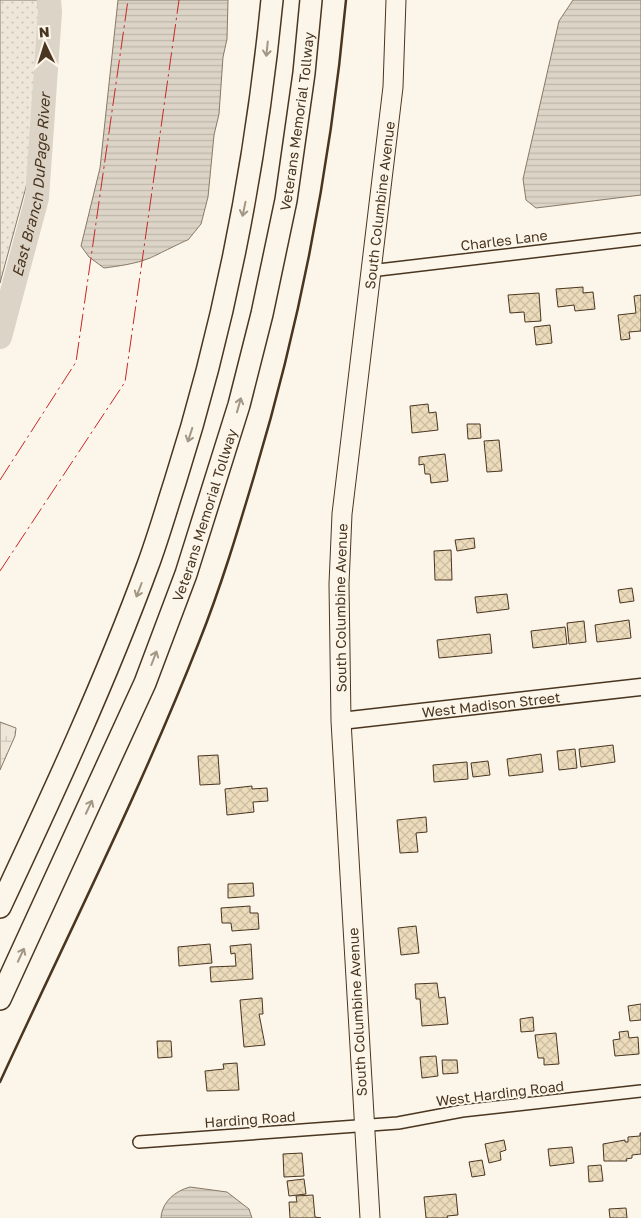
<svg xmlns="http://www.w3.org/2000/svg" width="641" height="1218" viewBox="0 0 641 1218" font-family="'Golos Text',sans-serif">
<defs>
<pattern id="grass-dots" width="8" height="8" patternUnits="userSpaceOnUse" patternTransform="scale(1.25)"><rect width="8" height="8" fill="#ede6d9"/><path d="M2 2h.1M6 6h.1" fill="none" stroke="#cdc6ba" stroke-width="1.8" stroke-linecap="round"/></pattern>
<pattern id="wetland-marsh" width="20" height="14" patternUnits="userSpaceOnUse" patternTransform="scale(1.25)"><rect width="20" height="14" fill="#ede6d9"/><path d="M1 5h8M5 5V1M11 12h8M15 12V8" fill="none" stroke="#cdc6ba"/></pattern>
<pattern id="water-rules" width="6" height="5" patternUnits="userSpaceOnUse" patternTransform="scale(1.25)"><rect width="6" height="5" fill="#dcd4c6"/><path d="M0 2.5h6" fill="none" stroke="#beb7aa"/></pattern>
<pattern id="building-cross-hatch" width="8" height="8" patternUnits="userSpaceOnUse" patternTransform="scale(1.25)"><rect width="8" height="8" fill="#ecdcbc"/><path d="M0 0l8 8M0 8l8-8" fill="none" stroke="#ccbda1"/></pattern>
</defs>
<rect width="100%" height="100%" fill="#fbf6e9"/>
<path fill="url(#grass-dots)" stroke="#887966" d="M0 0H38L42 74 32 165 0 283Z"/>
<path fill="url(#wetland-marsh)" stroke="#887966" d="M0 722 16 728 15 736 0 770Z"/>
<path fill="url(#water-rules)" stroke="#887966" d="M118 0H228L227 39 223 57 219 114 214 135 208 197 201 224 188 240C186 240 157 255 150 258 135 264 119 266 104 268L89 257 81 246 100 168Z
M573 0H641V195L536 208 526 200 523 179 559 21Z
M190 1187 227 1192 249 1209 252 1218H161C162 1202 175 1191 190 1187Z"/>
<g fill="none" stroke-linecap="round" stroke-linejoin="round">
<path stroke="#dcd4c6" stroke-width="24" id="s1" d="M0 337 37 198 50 12 49 0"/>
</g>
<path fill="url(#building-cross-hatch)" stroke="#4a3520" d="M583 287V293L593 292 595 309 575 311 574 305 558 307 556 289Z
M539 293 541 321 525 322 524 312 510 313 508 295Z
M641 295V331L629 332 630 339 621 340 618 315 636 313 634 296Z
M550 325 552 343 536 345 534 327Z
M428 404 429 413 436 412 438 430 412 433 410 406Z
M467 424H480L481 438 468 439Z
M499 440 502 471 487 472 484 441Z
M445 454 448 481 431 483 430 474H425L424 464 419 465V457Z
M474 538 475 548 457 551 455 540Z
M451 550 452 580H435L434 551Z
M632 588 634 601 620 603 618 590Z
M507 594 509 609 477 613 475 597Z
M629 620 631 638 597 642 595 625Z
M584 621 586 642 569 644 567 623Z
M565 627 567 644 533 648 531 631Z
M490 634 492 653 439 658 437 640Z
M613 745 615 762 581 767 579 749Z
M575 749 577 768 559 770 557 751Z
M541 754 543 772 509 776 507 759Z
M218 755 220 784 200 785 198 756Z
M488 761 490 775 473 777 471 763Z
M467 762 468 779 434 782 433 765Z
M252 786V789L267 788 268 801 253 802 254 812 227 815 225 789Z
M426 817 427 832 416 833 418 852 400 853 397 820Z
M253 883 254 896 228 898V884Z
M250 906V913H258L259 929 232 931 231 923H222L221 908Z
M416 926 419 953 401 955 398 928Z
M210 944 212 963 179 966 178 947Z
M251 944 253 979 211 982 210 967 236 966 235 953 231 954 230 946Z
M437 983 439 998 445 997 448 1024 422 1026 420 999H416L415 984Z
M262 998 263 1014H259L265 1045 244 1047 240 1000Z
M641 1004V1020L630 1021 628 1006Z
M533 1017 534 1031 521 1032 520 1019Z
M628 1031 629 1038 638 1037 639 1054 615 1056 613 1040 620 1039 619 1032Z
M556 1033 559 1064 544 1065V1058H538L535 1035Z
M157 1041H171L172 1057 158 1058Z
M436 1056 438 1076 422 1078 420 1057Z
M442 1060H457L458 1073 443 1074Z
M237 1063 239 1090 207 1091 205 1071 224 1069 223 1064Z
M640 1133H641V1154L632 1155V1158L626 1159 627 1161H604L603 1144 625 1140V1142H628V1137L640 1136Z
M504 1140 506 1150 500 1152 501 1160 489 1163 485 1144Z
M572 1147 574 1163 550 1166 548 1149Z
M302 1153 304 1176 284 1177 283 1154Z
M482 1160 485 1175 472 1177 469 1162Z
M601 1165 603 1181 589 1182 588 1166Z
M304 1179 306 1194 289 1196 287 1181Z
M456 1194 458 1215 447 1216 448 1218H426L424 1197Z
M313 1195 315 1217 321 1218H290L289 1202H297L296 1196Z
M626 1208 627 1218H610L609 1209Z"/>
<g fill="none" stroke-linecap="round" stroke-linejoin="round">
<g stroke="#4a3520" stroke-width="14">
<path id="street" d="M370 271 641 239
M139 1142 398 1123 462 1111 641 1091"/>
</g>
<g stroke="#4a3520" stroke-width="19">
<g id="secondary">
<path id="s2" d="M341 721 641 687"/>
</g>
</g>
<g stroke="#4a3520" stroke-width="21">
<g id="primary">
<path id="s3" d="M370 1218 341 721 339 584 342 514 393 87 396 0"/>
</g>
</g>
<g stroke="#4a3520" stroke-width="24">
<g id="highway">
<path d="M0 907C53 794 105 682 148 565 158 538 166 510 175 482 225 325 256 164 272 0"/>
<path id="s4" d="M0 999 145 683 186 574 239 405 262 314 286 200 304 73 311 0"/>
</g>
</g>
<use href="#street" stroke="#fbf6e9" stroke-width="11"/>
<use href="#secondary" stroke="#fbf6e9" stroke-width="16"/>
<use href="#primary" stroke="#fbf6e9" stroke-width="19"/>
<use href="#highway" stroke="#fbf6e9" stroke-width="21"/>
<path stroke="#4a3520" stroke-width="2.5" d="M0 1082C67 936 140 792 199 642 221 587 238 530 255 473 302 316 331 163 346 0"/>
<path stroke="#c62828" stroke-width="1" stroke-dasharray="18 4 2.5 4" stroke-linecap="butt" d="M0 480 76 362 128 0
M0 571 125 382 179 0"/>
</g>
<defs><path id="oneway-shaft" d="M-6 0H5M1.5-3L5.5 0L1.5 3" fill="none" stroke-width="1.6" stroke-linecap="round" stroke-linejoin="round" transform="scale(1.25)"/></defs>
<g stroke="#a29684">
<use href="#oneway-shaft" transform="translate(267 49) rotate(96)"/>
<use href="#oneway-shaft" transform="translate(244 209) rotate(102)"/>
<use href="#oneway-shaft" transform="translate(239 405) rotate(-74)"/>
<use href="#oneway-shaft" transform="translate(190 435) rotate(108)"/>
<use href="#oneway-shaft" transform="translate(139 590) rotate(111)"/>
<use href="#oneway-shaft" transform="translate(154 658) rotate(-69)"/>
<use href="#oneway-shaft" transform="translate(89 807) rotate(-65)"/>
<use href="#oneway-shaft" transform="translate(21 955) rotate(-65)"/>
</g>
<g text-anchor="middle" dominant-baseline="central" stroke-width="4" stroke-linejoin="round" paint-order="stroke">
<g font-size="14" fill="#4a3520" stroke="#fbf6e9">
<text stroke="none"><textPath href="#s4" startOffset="931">Veterans Memorial Tollway</textPath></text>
<text stroke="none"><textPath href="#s3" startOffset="1016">South Columbine Avenue</textPath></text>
<text transform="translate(504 240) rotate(-7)">Charles Lane</text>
<text stroke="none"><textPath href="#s4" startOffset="526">Veterans Memorial Tollway</textPath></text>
<text stroke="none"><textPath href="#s3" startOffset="611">South Columbine Avenue</textPath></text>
<text stroke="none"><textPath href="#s2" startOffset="151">West Madison Street</textPath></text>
<text transform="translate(357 1012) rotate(-93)">South Columbine Avenue</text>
<text transform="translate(500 1093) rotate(-7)">West Harding Road</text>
<text transform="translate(250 1119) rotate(-4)">Harding Road</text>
</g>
<g font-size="15" font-style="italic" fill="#4a3520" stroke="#fbf6e9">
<text stroke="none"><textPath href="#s1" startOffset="156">East Branch DuPage River</textPath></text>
</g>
</g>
<g transform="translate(45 45) rotate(356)" stroke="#fbf6e9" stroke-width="4" paint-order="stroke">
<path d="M0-4L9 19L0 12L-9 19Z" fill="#4a3520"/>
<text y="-8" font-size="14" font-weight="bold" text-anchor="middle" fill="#4a3520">N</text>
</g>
</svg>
